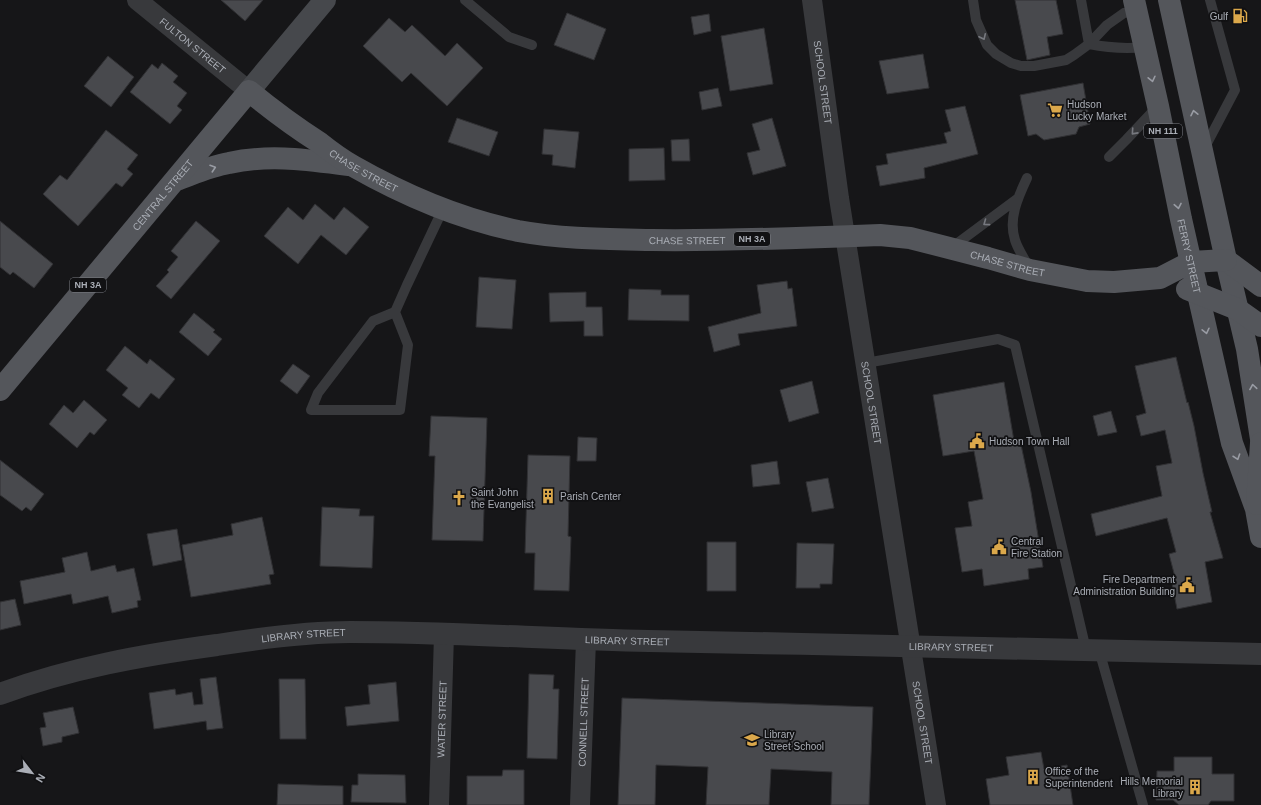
<svg xmlns="http://www.w3.org/2000/svg" width="1261" height="805" viewBox="0 0 1261 805" font-family="Helvetica,sans-serif">
<rect width="100%" height="100%" fill="#161618"/>
<path fill="#48494d" stroke="#313134" d="M221 0H263L245 21Z
M1015 0H1056L1063 34 1047 37 1050 55 1027 60Z
M567 13 606 29 594 60 554 45Z
M709 14 711 31 694 35 691 17Z
M389 18 405 32 412 25 445 56 457 43 483 68 447 106 411 73 402 82 363 46Z
M764 28 773 84 730 91 721 36Z
M923 54 929 88 887 94 879 61Z
M108 56 134 77 111 107 84 86Z
M162 63 178 76 173 82 187 93 177 106 182 110 170 124 130 92 152 64 158 69Z
M1083 83 1090 124 1079 127 1076 134 1044 140 1036 134 1028 136 1020 95Z
M718 88 722 106 702 110 699 92Z
M965 106 978 154 924 168 925 178 880 186 876 166 888 164 886 154 947 143 944 133 951 131 945 110Z
M457 118 498 132 489 156 448 142Z
M772 118 786 166 753 175 747 153 760 150 752 124Z
M544 129 579 132 575 168 552 165 553 155 542 154Z
M106 130 138 155 127 169 133 174 122 187 116 183 78 226 43 194 60 175 67 180Z
M689 139 690 161H672L671 140Z
M664 148 665 180 629 181V149Z
M315 204 334 220 344 207 369 227 346 255 321 235 298 264 264 236 288 207 303 220Z
M0 221 53 264 34 288 13 272 10 275 0 267Z
M196 221 220 241 171 299 156 286 169 272 167 270 178 257 171 251Z
M479 277 516 280 512 329 476 327Z
M787 281 788 289 792 288 797 326 738 334 740 345 714 352 708 327 761 313 757 285Z
M629 289 661 290V295H689V321L628 320Z
M586 292V307H602L603 336H584V321L550 322 549 293Z
M194 313 215 330 213 332 222 339 208 356 179 332Z
M125 346 147 364 150 359 175 379 159 399 151 393 139 408 122 395 128 388 106 370Z
M1176 357 1187 403 1188 402 1194 426 1203 473 1212 512H1210L1223 558 1205 562 1212 602 1177 609 1171 578 1175 577 1169 554 1176 552 1167 518 1096 536 1091 514 1162 496 1156 466 1172 463 1165 430 1141 436 1136 416 1146 413 1135 366Z
M293 364 310 376 297 394 280 381Z
M812 381 819 413 789 422 780 390Z
M1004 382 1014 441 1020 440 1031 492 1043 567 1028 569 1029 579 984 586 982 569 962 572 955 528 972 526 968 502 983 499 974 451 943 456 933 395Z
M84 400 107 420 94 435 90 432 77 448 49 424 64 405 73 413Z
M1111 411 1117 432 1098 436 1093 416Z
M431 416 487 418 483 541 432 540 435 456H429Z
M578 437 597 438 596 461H577Z
M528 455 570 456 568 536 571 537 569 591 534 590 535 553H525Z
M0 460 44 494 31 511 26 507 22 511 0 495Z
M777 461 780 484 753 487 751 465Z
M828 478 834 508 812 512 806 482Z
M322 507 360 509 359 516H374L372 568 320 566Z
M262 517 274 574 269 575 271 584 191 597 182 545 233 535 231 524Z
M177 529 182 560 153 566 147 534Z
M707 542H736V591H707Z
M797 543 834 544 832 584H820V588H796Z
M87 552 91 571 115 565 117 572 134 568 141 600 137 601 138 607 112 613 108 596 73 604 71 594 24 604 20 581 65 572 62 558Z
M15 599 21 625 0 630V602Z
M529 674 554 675 553 689H559L557 759 527 758Z
M216 677 223 728 207 730 206 721 154 729 149 693 175 689 176 695 192 692 194 705 203 704 200 679Z
M279 679H305L306 739H280Z
M396 682 399 721 347 726 345 707 370 704 368 685Z
M622 698 873 707 869 805H831L832 772 771 769 769 805H706L708 767 656 765 655 805H618Z
M73 707 79 733 62 737V742L43 746 40 728 46 727 43 713Z
M1041 752 1044 769 1067 765 1073 805H990L986 779 1009 775 1006 757Z
M1174 757H1212V774H1234V801H1211L1208 805H1179L1173 800H1156L1157 771H1174Z
M503 770H524V805H467V776H502Z
M358 774 405 775 406 803 351 802 352 785H358Z
M278 784 343 786V805H277Z"/>
<g fill="none" stroke-linecap="round" stroke-linejoin="round">
<path stroke="#38393c" stroke-width="10" d="M465 0 509 37 532 45
M973 0 976 20 987 45 996 54 1011 63 1021 66H1034L1066 60 1074 55 1089 44C1109 48 1125 49 1145 47
M1081 0 1089 44 1107 25 1124 13 1137 11
M1204 149 1235 90 1210 0
M1109 157 1126 140 1158 106
M1027 178C1018 197 1008 219 1015 240 1018 250 1025 259 1029 268
M951 248 1017 199
M395 312 408 345 400 410H311L318 393 373 321 395 312 407 285 443 209
M866 363 998 339 1015 345 1086 650
M1099 650 1143 805"/>
<g stroke="#38393c" stroke-width="20">
<path id="s1" d="M137 0 249 91"/>
<path id="s2" d="M812 0 839 198 936 805"/>
<path id="s3" d="M439 805 444 634"/>
<path id="s4" d="M580 805 586 640"/>
</g>
<path stroke="#38393c" stroke-width="22" id="s5" d="M0 694C70 668 143 655 217 645 261 638 305 632 350 632 450 632 550 639 649 641 853 645 1057 648 1261 654"/>
<path stroke="#46484c" stroke-width="22" d="M249 91 325 0"/>
<g stroke="#54565b" stroke-width="22">
<path id="s6" d="M1134 0 1158 106 1181 219 1232 443 1256 509 1261 537"/>
<path d="M1169 0 1226 260 1247 349 1261 439"/>
<path d="M176 180C193 174 211 166 229 163 270 154 308 160 349 165"/>
<path d="M1226 260 1261 286"/>
<path d="M1187 289 1237 309 1261 326"/>
<path id="s7" d="M0 390 249 91C272 110 295 127 320 143 330 151 341 159 353 166 404 195 460 219 518 231 562 239 607 239 652 240 728 241 804 238 880 235L910 238 988 258 1030 270 1087 281 1114 282 1160 278 1191 262 1226 260"/>
<path d="M1257 504 1261 443"/>
</g>
</g>
<defs><path id="oneway-chevron" d="M-2-3.5L2.5 0L-2 3.5" fill="none" stroke-width="1.6" stroke-linecap="round" stroke-linejoin="round"/></defs>
<g stroke="#77797f">
<use href="#oneway-chevron" transform="translate(983 37) rotate(65)"/>
<use href="#oneway-chevron" transform="translate(1134 132) rotate(132)"/>
<use href="#oneway-chevron" transform="translate(986 223) rotate(144)"/>
</g>
<g stroke="#999ca4">
<use href="#oneway-chevron" transform="translate(1152 79) rotate(77)"/>
<use href="#oneway-chevron" transform="translate(1194 113) rotate(-102)"/>
<use href="#oneway-chevron" transform="translate(213 168) rotate(-18)"/>
<use href="#oneway-chevron" transform="translate(1178 206) rotate(79)"/>
<use href="#oneway-chevron" transform="translate(1206 331) rotate(77)"/>
<use href="#oneway-chevron" transform="translate(1253 387) rotate(-99)"/>
<use href="#oneway-chevron" transform="translate(1237 457) rotate(71)"/>
</g>
<defs>
<g id="fuel-bare" transform="scale(1.2)"><path d="M-5.5-6h7V0h2V4h1.3V-2.5L3-4.5l.8-.8L6-3V5H2.5V1h-1V6h-7ZM-4.2-4.7v3.2H.2V-4.7Z" fill="#dba84b" stroke="#111113" stroke-width="2.5" paint-order="stroke"/></g>
<g id="supermarket-bare" transform="scale(1.2)"><path d="M-6-5.5h2.5l.6 2H6L4.5 2H-2.5L-4.4-4H-6ZM-1.5 3.2a1.3 1.3 0 1 0 .1 0ZM3 3.2a1.3 1.3 0 1 0 .1 0Z" fill="#dba84b" stroke="#111113" stroke-width="2.5" paint-order="stroke"/></g>
<g id="civic-bare" transform="scale(1.2)"><path d="M-.6-6.5H3V-4.5H.6V-3L4-1V1h2V6H-6V1h2V-1L-.6-3ZM-1.2 2.5V6h2.4V2.5Z" fill="#dba84b" stroke="#111113" stroke-width="2.5" paint-order="stroke"/></g>
<g id="building-bare" transform="scale(1.2)"><path d="M-4-6H4V6H1V3H-1V6H-4ZM-2.5-4.3h1.7v1.8h-1.7ZM.8-4.3h1.7v1.8H.8ZM-2.5-1h1.7V.8h-1.7ZM.8-1h1.7V.8H.8Z" fill="#dba84b" stroke="#111113" stroke-width="2.5" paint-order="stroke"/></g>
<g id="church-bare" transform="scale(1.2)"><path d="M-1.2-6h2.4v3.5h3.3v2.4h-3.3V6h-2.4V-.1h-3.3v-2.4h3.3Z" fill="#dba84b" stroke="#111113" stroke-width="2.5" paint-order="stroke"/></g>
<g id="school-bare" transform="scale(1.2)"><path d="M0-5L7-2L0 1L-7-2ZM-4 1L0 2.5L4 1V4Q0 6-4 4Z" fill="#dba84b" stroke="#111113" stroke-width="2.5" paint-order="stroke"/></g>
</defs>
<g fill-rule="evenodd">
<use href="#fuel-bare" x="1240" y="16"/>
<use href="#supermarket-bare" x="1055" y="110"/>
<use href="#civic-bare" x="977" y="441"/>
<use href="#building-bare" x="548" y="496"/>
<use href="#church-bare" x="459" y="498"/>
<use href="#civic-bare" x="999" y="547"/>
<use href="#civic-bare" x="1187" y="585"/>
<use href="#school-bare" x="752" y="740"/>
<use href="#building-bare" x="1033" y="777"/>
<use href="#building-bare" x="1195" y="787"/>
</g>
<g text-anchor="middle" dominant-baseline="central" stroke-width="3.5" stroke-linejoin="round" paint-order="stroke">
<g fill="#111113" stroke="#7c7f85" stroke-width="1">
<rect x="1144" y="124" width="38" height="14" rx="3"/>
<rect x="734" y="232" width="36" height="14" rx="3"/>
<rect x="70" y="278" width="36" height="14" rx="3"/>
</g>
<g font-size="9" font-weight="bold" fill="#aaaeb6">
<text x="1163" y="131">NH 111</text>
<text x="752" y="239">NH 3A</text>
<text x="88" y="285">NH 3A</text>
</g>
<g font-size="10" fill="#aaaeb6" stroke="#111113" text-anchor="start">
<text x="1228" y="16" text-anchor="end">Gulf</text>
<text x="1067" y="104">Hudson<tspan x="1067" dy="12">Lucky Market</tspan></text>
<text x="989" y="441">Hudson Town Hall</text>
<text x="471" y="492">Saint John<tspan x="471" dy="12">the Evangelist</tspan></text>
<text x="560" y="496">Parish Center</text>
<text x="1011" y="541">Central<tspan x="1011" dy="12">Fire Station</tspan></text>
<text x="1175" y="579" text-anchor="end">Fire Department<tspan x="1175" dy="12">Administration Building</tspan></text>
<text x="764" y="734">Library<tspan x="764" dy="12">Street School</tspan></text>
<text x="1045" y="771">Office of the<tspan x="1045" dy="12">Superintendent</tspan></text>
<text x="1183" y="781" text-anchor="end">Hills Memorial<tspan x="1183" dy="12">Library</tspan></text>
</g>
<g font-size="10" fill="#aaaeb6" stroke="#111113">
<text stroke="none"><textPath href="#s1" startOffset="72">FULTON STREET</textPath></text>
<text stroke="none"><textPath href="#s2" startOffset="83">SCHOOL STREET</textPath></text>
<text stroke="none"><textPath href="#s7" startOffset="529">CHASE STREET</textPath></text>
<text stroke="none"><textPath href="#s7" startOffset="254">CENTRAL STREET</textPath></text>
<text stroke="none"><textPath href="#s7" startOffset="865">CHASE STREET</textPath></text>
<text stroke="none"><textPath href="#s6" startOffset="262">FERRY STREET</textPath></text>
<text stroke="none"><textPath href="#s7" startOffset="1189">CHASE STREET</textPath></text>
<text stroke="none"><textPath href="#s2" startOffset="407">SCHOOL STREET</textPath></text>
<text stroke="none"><textPath href="#s5" startOffset="310">LIBRARY STREET</textPath></text>
<text stroke="none"><textPath href="#s5" startOffset="634">LIBRARY STREET</textPath></text>
<text stroke="none"><textPath href="#s5" startOffset="958">LIBRARY STREET</textPath></text>
<text stroke="none"><textPath href="#s3" startOffset="86">WATER STREET</textPath></text>
<text stroke="none"><textPath href="#s4" startOffset="83">CONNELL STREET</textPath></text>
<text stroke="none"><textPath href="#s2" startOffset="731">SCHOOL STREET</textPath></text>
</g>
</g>
<g transform="translate(32 773) rotate(121)" stroke="#111113" stroke-width="3" paint-order="stroke">
<path d="M0-3L7 15L0 10L-7 15Z" fill="#aaaeb6"/>
<text y="-6" font-size="11" font-weight="bold" text-anchor="middle" fill="#aaaeb6">N</text>
</g>
</svg>
